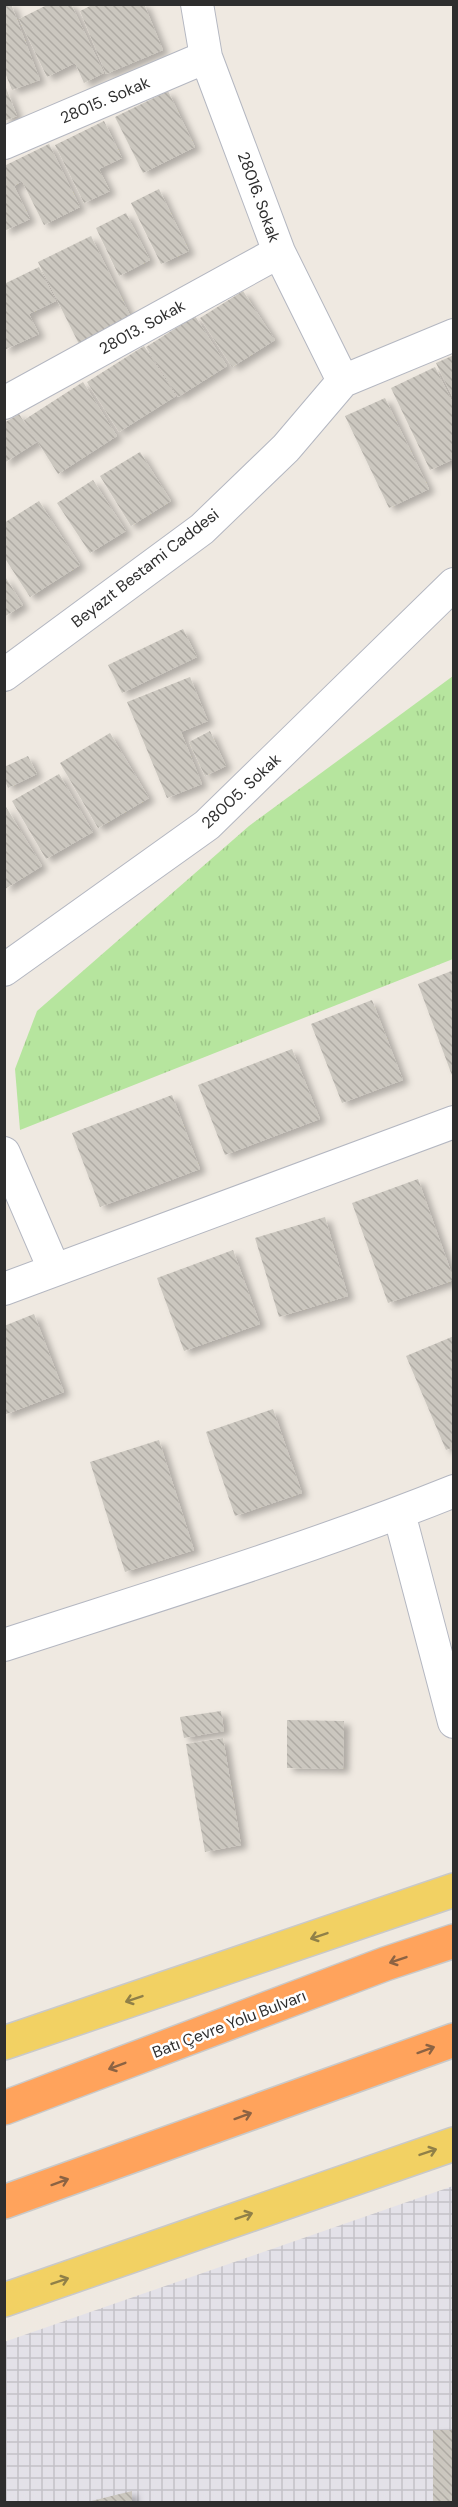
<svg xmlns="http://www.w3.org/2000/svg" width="458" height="2507" viewBox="0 0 458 2507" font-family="'DM Sans',sans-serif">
<defs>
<pattern id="industrial-grid" width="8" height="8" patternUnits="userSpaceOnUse" patternTransform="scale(1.5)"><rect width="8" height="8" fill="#e3e1e8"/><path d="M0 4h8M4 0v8" fill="none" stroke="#c3c1c7"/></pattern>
<pattern id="park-tufts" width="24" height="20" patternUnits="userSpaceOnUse" patternTransform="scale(1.5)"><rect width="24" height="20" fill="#b6e59e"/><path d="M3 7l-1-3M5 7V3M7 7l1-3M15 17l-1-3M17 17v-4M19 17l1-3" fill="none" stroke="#9dc588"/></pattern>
<pattern id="building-back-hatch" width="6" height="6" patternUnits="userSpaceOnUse" patternTransform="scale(1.5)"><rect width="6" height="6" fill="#cbc7bf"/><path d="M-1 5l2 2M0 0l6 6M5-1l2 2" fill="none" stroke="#afaba4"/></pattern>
<filter id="shadow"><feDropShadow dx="6" dy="4" stdDeviation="3" flood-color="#0004"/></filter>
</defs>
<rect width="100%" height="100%" fill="#efe9e1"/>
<path fill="url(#industrial-grid)" d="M453 2186V2502H5L4 2342Z"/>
<path fill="url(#park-tufts)" d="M453 676V959L20 1130 15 1069 37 1011 249 826Z"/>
<path fill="url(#building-back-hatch)" filter="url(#shadow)" d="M5 4H11L40 80 12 90 4 70Z
M49 4H71L104 73 84 83 75 63 47 77 19 19Z
M94 4H144L163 50 106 74 80 11Z
M4 83 17 116 4 121Z
M168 91 195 147 143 173 115 117Z
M104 121 122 158 99 169 110 191 84 203 55 145Z
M49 144 80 207 44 225 22 181 14 186 30 219 4 231V166Z
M159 189 189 251 161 264 131 203Z
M126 213 150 260 119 276 96 228Z
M91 236 132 319 79 344 38 262Z
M39 267 56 301 29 314 39 334 4 350V284Z
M243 291 275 340 232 367 200 318Z
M195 316 227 366 178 397 146 347Z
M144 346 176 396 119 432 87 382Z
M454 355V400L436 363Z
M435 367 454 405V459L430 470 391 388Z
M83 382 117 436 58 474 24 420Z
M385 398 429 489 389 508 345 416Z
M19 414 37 442 4 463V423Z
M140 452 171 501 131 526 100 476Z
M93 480 126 531 90 553 57 503Z
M39 501 80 565 30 597 4 557V523Z
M4 575 23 605 4 617Z
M183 629 197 657 122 693 108 665Z
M190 677 208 721 181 732 202 784 167 798 127 702Z
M210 731 226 766 205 776 189 742Z
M110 733 149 798 98 828 60 763Z
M28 756 37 774 8 788 4 779V767Z
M59 774 93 832 46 859 12 801Z
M6 807 42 866 5 889V808Z
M454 970V1078H453L418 984Z
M372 1000 403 1080 342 1103 311 1024Z
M292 1049 320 1119 225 1155 198 1085Z
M172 1095 200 1169 100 1207 72 1133Z
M418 1179 454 1280 388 1303 352 1203Z
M325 1217 348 1296 279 1317 255 1238Z
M233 1250 260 1324 184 1351 157 1278Z
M34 1314 64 1392 4 1415V1326Z
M454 1336V1447L446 1450 406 1356Z
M273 1409 302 1493 235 1516 206 1432Z
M159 1440 194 1550 125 1572 90 1462Z
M221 1711 224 1731 184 1738 180 1717Z
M287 1720 344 1721 343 1769 287 1768Z
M223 1738 241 1845 205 1852 186 1744Z
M433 2430H454V2502H433Z
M132 2491V2502H87Z"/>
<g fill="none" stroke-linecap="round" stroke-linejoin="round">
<g stroke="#b4b7c1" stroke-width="34">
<path id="street" d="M197 4 206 57 279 252 343 381
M4 143 206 57
M4 403 279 252
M4 675 202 529 286 448 343 381 454 335
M4 970 207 825 454 584
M4 1153 54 1269
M4 1289 454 1122
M399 1513 454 1722
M4 1645C155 1596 307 1550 454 1491"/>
</g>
<g stroke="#c9c9c9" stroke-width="36">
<path id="primary" d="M4 2043 454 1890
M4 2300 454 2144"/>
</g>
<g stroke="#c9c9c9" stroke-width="36">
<path id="highway" d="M4 2108 385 1964 454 1941
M4 2202 454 2040"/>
</g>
<use href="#street" stroke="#fff" stroke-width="32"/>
<use href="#primary" stroke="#f2d163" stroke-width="33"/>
<use href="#highway" stroke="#ffa35c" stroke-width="33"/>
</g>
<defs><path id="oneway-shaft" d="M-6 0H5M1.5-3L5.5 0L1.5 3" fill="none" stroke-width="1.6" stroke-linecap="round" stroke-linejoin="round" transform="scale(1.5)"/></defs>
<g stroke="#908048">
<use href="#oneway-shaft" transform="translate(319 1936) rotate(161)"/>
<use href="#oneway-shaft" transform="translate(134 1999) rotate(161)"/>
<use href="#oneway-shaft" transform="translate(428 2152) rotate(-19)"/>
<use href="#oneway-shaft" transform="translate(244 2216) rotate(-19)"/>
<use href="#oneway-shaft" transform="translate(60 2281) rotate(-19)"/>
</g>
<g stroke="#8c6343">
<use href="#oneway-shaft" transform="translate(398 1960) rotate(161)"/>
<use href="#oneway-shaft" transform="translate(426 2050) rotate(-20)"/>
<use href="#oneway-shaft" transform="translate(117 2066) rotate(159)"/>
<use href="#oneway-shaft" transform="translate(243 2116) rotate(-20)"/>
<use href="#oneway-shaft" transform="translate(60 2182) rotate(-20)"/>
</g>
<g text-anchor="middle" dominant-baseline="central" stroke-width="5" stroke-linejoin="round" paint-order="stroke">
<g font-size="16" fill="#2e2e2e" stroke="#fff">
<text transform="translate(105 100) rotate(-23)">28015. Sokak</text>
<text transform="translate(259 197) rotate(70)">28016. Sokak</text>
<text transform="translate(142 327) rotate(-29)">28013. Sokak</text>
<text transform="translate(145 568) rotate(-38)">Beyazıt Bestami Caddesi</text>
<text transform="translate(241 791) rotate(-43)">28005. Sokak</text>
<text transform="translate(229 2024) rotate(-21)">Batı Çevre Yolu Bulvarı</text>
</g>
</g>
<rect width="458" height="2507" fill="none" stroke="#2e2e2e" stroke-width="12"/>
</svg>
